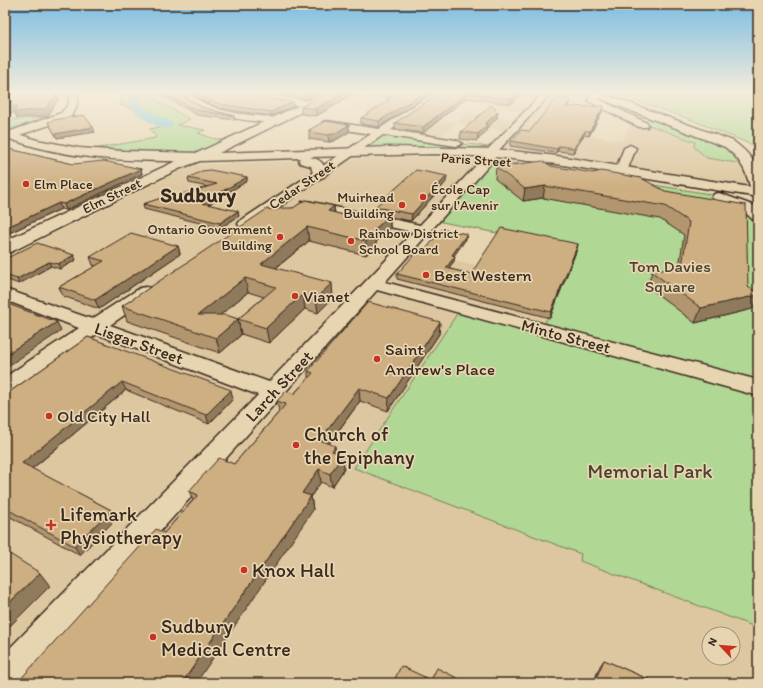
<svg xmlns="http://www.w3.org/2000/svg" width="763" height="688" viewBox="0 0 763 688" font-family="Itim,sans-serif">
<rect width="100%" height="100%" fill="#e7d5b2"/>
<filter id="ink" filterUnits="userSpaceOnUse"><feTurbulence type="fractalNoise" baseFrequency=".025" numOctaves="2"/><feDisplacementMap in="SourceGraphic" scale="8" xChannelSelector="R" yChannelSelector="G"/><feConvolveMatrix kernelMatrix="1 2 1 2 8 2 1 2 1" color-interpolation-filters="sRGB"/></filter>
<g filter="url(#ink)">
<path fill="#ddc7a1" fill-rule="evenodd" d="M345 92H412L436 95 405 116 457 122 468 113 512 119 520 111 478 105 487 97 446 92H590L600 95 593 100 569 133 622 141 632 123 649 125 695 142 707 158 749 165 757 192 492 153 510 132 457 122 434 141 350 128 376 112 348 108 368 95Z
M418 157 487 160 405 249 480 266 576 249 542 330 582 554 580 561 758 628V683H5V258L192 165 305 161 318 169 340 159ZM709 634H733V658H709Z"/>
<path fill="#b0d793" stroke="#768058" d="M117 92H153L155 98 159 102 190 119 177 125 205 130 198 133 212 138 232 142 198 158 90 152 98 148 155 138 156 137 150 129 165 126C150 120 136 107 120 105L123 98Z
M611 92H758V146L752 145 692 120Z
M596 96 714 138 749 165 707 158 694 147 695 142 649 125 642 124 594 97Z
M54 117 5 130V120Z
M381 132 459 145 469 144 495 148 494 149 353 151Z
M487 160 529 165 704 193 721 198 758 216V628L580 561 581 554 354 468 461 308 542 330 576 249 432 220Z"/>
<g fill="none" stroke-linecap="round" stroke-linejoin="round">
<path fill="#7ccadb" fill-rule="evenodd" d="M130 92H140L139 102 148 110 171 122 173 125 171 128C158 131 134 113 127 103Z"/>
<g stroke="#3b2a1e" stroke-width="3">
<path id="minor" d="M69 92H77C79 101 77 110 70 117 66 120 22 134 14 137H6L5 135 6 133 61 113 69 104Z
M181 92H189V93C213 114 246 114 276 118L281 121 276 124C243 119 207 119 181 96Z
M239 92H252L309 101 314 104 309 107 268 101 240 94Z
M435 92H444L391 130 456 140 462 143 460 145 456 146 383 135 250 227 245 228 240 227 238 224 240 221 371 134 327 127 322 124 323 122 327 121 379 129Z
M544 92H552L498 151 492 162 385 282 758 380V396L377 290 24 683H5V653L258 395 97 334 13 392 5 395V377L79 328 5 300V289L92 319 140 288 146 287 152 288 155 292 152 296 110 325 269 382 413 232 302 208 300 205 302 202 307 201 420 225 483 158 489 148Z
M600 92 604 95 598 99 647 123 648 125 647 127H639L590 102 588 100 591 95Z
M630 145 636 148 627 171 625 174H617L615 171 624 148Z"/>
</g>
<g stroke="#3b2a1e" stroke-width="3">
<path id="major" d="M322 92H332L326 98 312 107 219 153 390 147 495 149 557 156 750 187C746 169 739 158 725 147L588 94 586 92H599L733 141C759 161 758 167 758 197L557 164 495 157 435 154 310 157C322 161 323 161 326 174L324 177H314L311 166 300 163 299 160 300 158 200 161 181 168 11 252 5 253V241L176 161C119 161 58 158 5 137V130L37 140 79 148 124 151 197 153 300 105Z
M719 193 755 206 758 208V221L752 219 745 212 714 200 712 197 714 194Z"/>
</g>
<use href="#minor" fill="#e7d5b2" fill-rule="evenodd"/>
<use href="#major" fill="#e7d5b2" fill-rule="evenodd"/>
</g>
<path fill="#b19670" stroke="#3b2a1e" d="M158 92H180V94L201 107 234 116 235 120 197 115 159 94Z
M191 92H239L294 106 271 116 220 108 199 99Z
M258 92H320L307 99Z
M433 92 379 127 361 124V118L387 102V96Z
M440 92H524L511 104 466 98 423 133 395 129V123Z
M353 94 341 101V102L316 116 301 114V107Z
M570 104 568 107 603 110 589 136 584 135 573 153 558 151 556 153 510 146 511 141 530 131Z
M498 112 497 118 486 129V131L477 141 460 139 461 132Z
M48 122 95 132 57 138 50 126Z
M349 125V132L334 141 329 142 309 139V130Z
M5 148 73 164 141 169 142 174 66 210 61 209 5 235Z
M551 166 665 191 748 287 752 309 695 323 647 286 652 272 679 267 684 235 660 219 543 198 523 201 495 179 496 167Z
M247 177V181L208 204 239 216 220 228 144 209 143 204 169 198 208 187 189 183 188 178Z
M446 182 411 221 390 217V229L376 242V246L366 255 309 241 276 268 333 298 318 313 305 309 269 343 241 334 238 319 264 297 248 292 220 315 238 319 241 335 220 353 127 321 122 306 276 210 293 208 334 206 335 213 356 218 375 212V207Z
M467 234 466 239 454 255V261L448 269 471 274 578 244 577 249 550 318 397 279V274L426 249Z
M178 246 180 254 99 309 63 296 59 287 96 266 93 265 90 257Z
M5 259 76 260 60 269 51 266 19 284 5 279Z
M440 322 439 334 388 411 360 401 329 444 336 453 343 455 344 469 332 487 321 482 311 496 313 510 164 533 193 500 189 491 234 464 279 412 277 401 294 394 308 378V371Z
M88 337 233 399 209 424 126 390 32 469 111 510 116 519 80 555 5 514V395Z
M604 660 657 683H593L600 666Z"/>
<path fill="#907a5b" stroke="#3b2a1e" d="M53 92H58L56 93H57L59 98 48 116 17 118 15 113H11L8 108H6L5 106V96H8L18 106 53 93Z
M313 92H320L307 99V95Z
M345 92H353V94L341 101V102L316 116 315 109Z
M425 92H433L379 127V121Z
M519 92H524L511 104V99Z
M467 93 466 98 423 133V127Z
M571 100 570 104 565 111 566 107Z
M293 102 294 106 271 116V112Z
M604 106 603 110 589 136 590 131Z
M498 112 497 118 486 129V131L477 141 478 134 485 124Z
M349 125V132L334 141 329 142 328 135Z
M93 127 95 132 57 138 55 134Z
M585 131 584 135 573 153 574 148Z
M559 146 558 151 556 153 557 149Z
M141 169 142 174 66 210 64 204Z
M447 176 446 182 411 221 412 214Z
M247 177V181L203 208 202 203Z
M545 186 543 198 523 201 525 189Z
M59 203 61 209 5 235V228Z
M334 206 335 219 328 211Z
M238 211 239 216 220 228V223Z
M390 215V229L376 242V246L366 255V241L373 231Z
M307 227 309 241 263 278 261 264Z
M467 234 466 239 451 260 452 255Z
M578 244 577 249 550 318 551 312Z
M178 246 180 254 99 309 95 300Z
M74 255 76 260 60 269 58 264Z
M455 256 454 261 445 273 446 268Z
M49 262 51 266 19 284 17 279Z
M245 278 248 292 202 330 198 315Z
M332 283 333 298 318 313 316 298Z
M303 294 305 309 269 343 266 328Z
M758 295V297L752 309 695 323 701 308Z
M238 319 241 335 220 353 216 338Z
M57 322 61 331 5 368V355Z
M440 322 439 334 388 411 389 398Z
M122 382 126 390 28 472 22 463Z
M359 388 360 401 321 454 320 440Z
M231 390 233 399 209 424 206 415Z
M335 446 337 460 332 451Z
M343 455 344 469 332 487 330 474Z
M319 469 321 482 304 506 302 493Z
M311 496 313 510 196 683H182Z
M111 510 116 519 80 555 74 546Z
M40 573 50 586 5 631V607Z"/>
<path fill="#ceaf82" stroke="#3b2a1e" d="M5 92H54L53 93H57L45 109 14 112 18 106 8 107 13 101 5 102V100L8 96H5Z
M161 92H179V93L201 107 234 116 196 110Z
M195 92H239L267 98 293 102 271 112 219 104 198 95Z
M283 92H313L307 95Z
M326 92H345L338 95H340L315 109 301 107Z
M395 92H425L379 121 361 118 394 97 387 96Z
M440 92H519L511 99 467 93 423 127 395 123Z
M556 98 571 100 566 107 604 106 590 131H585L574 148 559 146 557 149 511 141 521 130 530 131Z
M491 105 498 112 485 124 487 125 478 134 461 132Z
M84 115 93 127 55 134 48 122 54 120Z
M325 121 349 125 334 134 328 135 309 132 311 130H309Z
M5 148 73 164 104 161 141 169 64 204 59 203 5 228Z
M543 161 551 166 593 173 601 171 641 178 665 191 746 205 748 287 758 293V295L701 308 652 272 682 266 689 222 665 206 545 186 525 189 496 167Z
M210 170 247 177 202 203 238 211 220 223 143 204 161 198H169L217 184 188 178 202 171Z
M416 170 447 176 412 214 375 207Z
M305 200 334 206 328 211 356 218 364 210 390 215 373 231 376 232 366 241 307 227 261 264 332 283 316 298 303 294 266 328 238 319 276 287 245 278 198 315H226L238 319 216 338 122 306 267 209 276 210 282 208H293Z
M501 228 578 244 551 312 397 274 420 248 426 249 442 229 467 234 452 255 455 256 446 268 471 274Z
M131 233 178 246 95 300 59 287 104 261 90 257Z
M37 243 74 255 58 264 49 262 17 279 5 275V259Z
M368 302 440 322 389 398 359 388 320 440 335 446 332 451 343 455 330 474 319 469 302 493 311 496 182 683H17L156 529 164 533 198 495 189 491 219 458 234 464 286 404 277 401 286 391 294 394 313 373 308 371Z
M5 303 57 322 5 355Z
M88 337 231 390 206 415 122 382 22 463 111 510 74 546 5 508V395Z
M5 551 40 573 5 607Z
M604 660 657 683H594Z
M401 666 431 680 437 668 467 683H393Z"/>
</g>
<linearGradient id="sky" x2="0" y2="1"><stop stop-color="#7dbde3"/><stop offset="0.49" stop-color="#f4ecdc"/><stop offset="1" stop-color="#f4ecdc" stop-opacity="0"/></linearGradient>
<rect width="763" height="188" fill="url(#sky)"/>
<g fill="#c8321e" stroke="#e7d5b2" stroke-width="1.5">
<circle cx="26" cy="184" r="4"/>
<circle cx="423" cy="197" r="4"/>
<circle cx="402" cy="205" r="4"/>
<circle cx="280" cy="237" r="4"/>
<circle cx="351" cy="241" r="4"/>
<circle cx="426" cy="275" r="4"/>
<circle cx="295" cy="296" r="4"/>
<circle cx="377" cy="359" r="4"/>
<circle cx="49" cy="416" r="4"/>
<circle cx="296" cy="445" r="4"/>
<path d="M49 519h4v4h4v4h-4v4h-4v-4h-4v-4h4z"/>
<circle cx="244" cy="570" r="4"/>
<circle cx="153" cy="637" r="4"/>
</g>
<g text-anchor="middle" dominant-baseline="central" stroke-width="3.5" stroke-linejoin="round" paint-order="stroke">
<g font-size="14" fill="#3b2a1e" stroke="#e7d5b2">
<text transform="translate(476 160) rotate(4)">Paris Street</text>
<text transform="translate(302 185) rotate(-34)">Cedar Street</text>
<text transform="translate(112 196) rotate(-26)">Elm Street</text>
</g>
<g font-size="14" fill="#3b2a1e" stroke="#e7d5b2" text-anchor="start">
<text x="34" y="184">Elm Place</text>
<text x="431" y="189">École Cap<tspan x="431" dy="16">sur l'Avenir</tspan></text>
<text x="394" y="197" text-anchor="end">Muirhead<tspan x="394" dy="16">Building</tspan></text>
<text x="272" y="229" text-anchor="end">Ontario Government<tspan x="272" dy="16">Building</tspan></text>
<text x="359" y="233">Rainbow District<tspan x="359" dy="16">School Board</tspan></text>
</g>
<g font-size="17" fill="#4d4430" stroke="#e7d5b2">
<text x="670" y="266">Tom Davies<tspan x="670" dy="20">Square</tspan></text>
</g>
<g font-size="17" fill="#3b2a1e" stroke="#e7d5b2" text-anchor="start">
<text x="434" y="275">Best Western</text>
<text x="303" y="296">Vianet</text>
<text x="385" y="349">Saint<tspan x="385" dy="20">Andrew's Place</tspan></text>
<text x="57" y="416">Old City Hall</text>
</g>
<g font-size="17" fill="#3b2a1e" stroke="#e7d5b2">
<text transform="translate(566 336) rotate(15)">Minto Street</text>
<text transform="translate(139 343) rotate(20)">Lisgar Street</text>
<text transform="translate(279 386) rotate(-47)">Larch Street</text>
</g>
<g font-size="20" fill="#3b2a1e" stroke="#e7d5b2" text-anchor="start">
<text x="304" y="434">Church of<tspan x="304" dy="23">the Epiphany</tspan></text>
<text x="60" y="514">Lifemark<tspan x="60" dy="23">Physiotherapy</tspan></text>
<text x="252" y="570">Knox Hall</text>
<text x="161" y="626">Sudbury<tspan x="161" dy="23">Medical Centre</tspan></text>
</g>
<g font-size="20" fill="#4d4430" stroke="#e7d5b2">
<text x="650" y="471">Memorial Park</text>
</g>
<g font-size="21" font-weight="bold" fill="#3b2a1e" stroke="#e7d5b2">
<text x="198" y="194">Sudbury</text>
</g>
</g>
<rect width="763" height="688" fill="none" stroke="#e7d5b2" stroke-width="20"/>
<rect x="10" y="10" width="743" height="668" fill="none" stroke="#3b2a1e" stroke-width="1.5" filter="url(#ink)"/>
<g transform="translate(721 646) rotate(296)"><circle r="19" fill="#e7d5b2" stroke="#a29177"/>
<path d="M0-3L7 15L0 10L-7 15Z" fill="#c8321e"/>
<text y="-6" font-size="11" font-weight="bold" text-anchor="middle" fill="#3b2a1e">N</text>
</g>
</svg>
